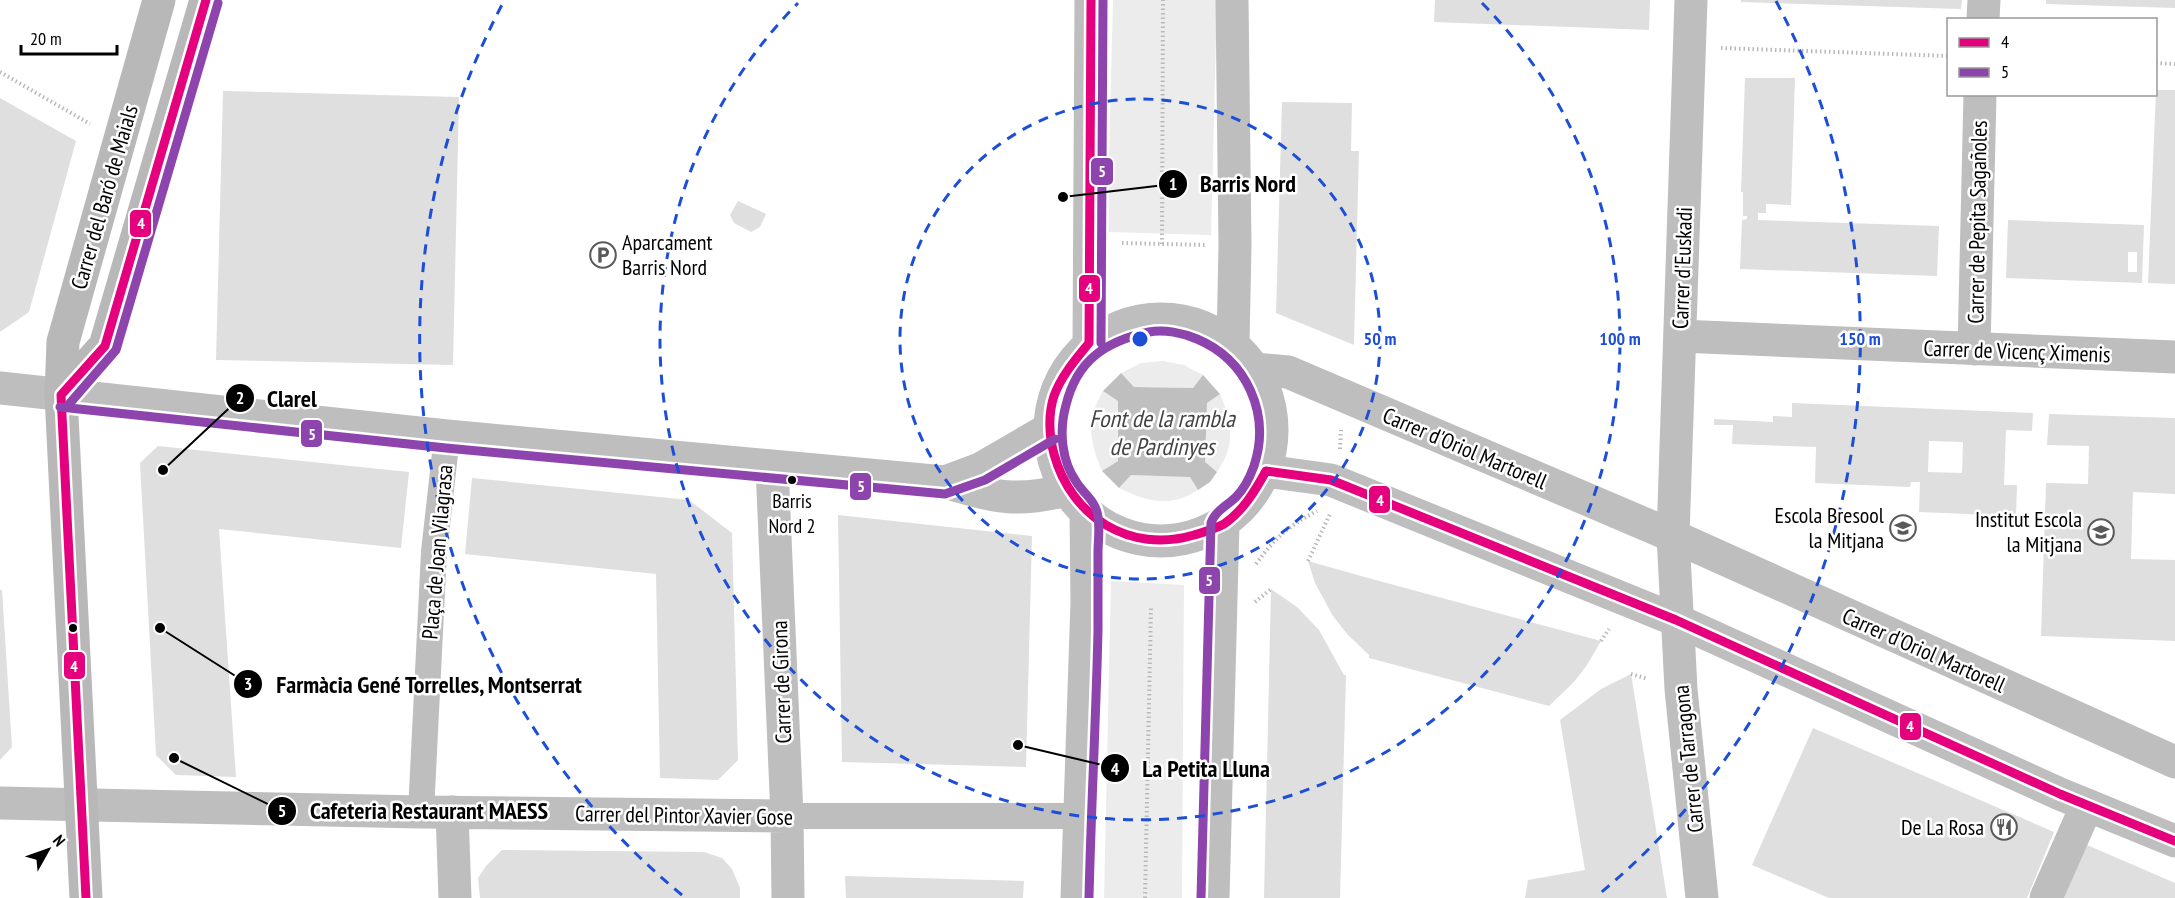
<svg xmlns="http://www.w3.org/2000/svg" width="2175" height="898" viewBox="0 0 2175 898" font-family="'PT Sans Narrow',sans-serif">
<rect width="100%" height="100%" fill="#fff"/>
<path fill="#ececec" d="M1113 0H1217L1211 235 1107 232Z
M1163 361 1184 365 1203 375 1193 388 1134 387 1121 373 1141 363Z
M1103 391 1118 401V461L1102 471C1089 440 1086 421 1103 391Z
M1220 394C1232 422 1236 446 1217 472L1205 463 1207 403Z
M1131 475 1190 476 1198 490C1171 508 1147 502 1119 488Z
M1111 581 1184 585 1182 898H1104Z"/>
<path fill="#bfbfbf" d="M1121 373 1134 387 1193 388 1203 375 1219 393 1220 394 1207 403 1205 462 1217 472 1210 482 1198 490 1190 477 1131 475 1119 488 1102 471 1118 461V401L1103 391Z"/>
<path fill="#dfdfdf" fill-rule="evenodd" d="M1435 0H1650L1649 30 1434 22Z
M1741 0H1962L1961 9 1741 2Z
M2046 0H2175V8L2046 4Z
M1745 78H1795L1791 205 1766 204V213H1758V220L1939 226 1937 276 1740 269 1742 220 1747 219V216H1743V192H1741Z
M2156 90H2175V284L2148 283Z
M223 91 459 97 453 365 216 360Z
M0 98 76 141 29 312 0 332Z
M1282 102 1352 103 1351 151H1359L1354 345 1276 313Z
M738 201 766 214 760 227 751 232 734 223 730 215Z
M2008 220 2144 225 2142 283 2006 278ZM2128 252H2137V272H2128Z
M1792 403 2033 413 2032 431 2006 430 2004 485H2017L2016 516 1919 512 1920 482H1911L1910 487 1815 483 1816 447 1732 444 1733 425H1714V419L1773 422V416L1792 417ZM1929 441 1963 442 1962 473 1928 472Z
M2049 414 2175 418V494L2133 492 2131 559 2175 560V641L2041 636 2046 483 2088 484 2089 446 2047 445Z
M158 446 409 472 401 548 219 529 236 777 176 775 156 755 140 463Z
M472 478 689 500 732 533 738 760 718 780 660 778 656 574 465 554Z
M838 515 1032 536 1026 767 842 762Z
M1308 561 1361 576 1601 641 1587 665 1574 682 1549 706 1369 658V655L1348 635 1333 616 1315 583Z
M1271 589 1297 607 1319 630 1344 675H1346L1340 898H1264Z
M0 590H2L12 747 0 760Z
M1631 674 1667 898H1525L1528 880 1585 870 1560 720 1601 689Z
M1813 728 2054 832 2027 898H1829L1752 865Z
M2087 845 2175 883V898H2064Z
M502 850 704 852 722 858 732 869 740 888V898H480L478 878 486 866Z
M845 876 1024 881 1023 898H846Z"/>
<g fill="none" stroke-linecap="round" stroke-linejoin="round">
<path stroke="#b9b9b9" stroke-width="4" stroke-dasharray="1.5 3" stroke-linecap="butt" d="M1721 48 1948 56
M2156 63 2175 64
M0 72 90 124
M1122 243 1205 245
M1162 244 1163 0
M1340 449 1341 430
M1308 561 1330 514
M1256 564C1276 537 1287 527 1317 511
M1255 602 1271 589
M1601 641 1609 629
M1631 674 1648 679
M1145 898 1151 607"/>
<path stroke="#bebebe" stroke-width="26" d="M421 812 434 552 447 436
M787 816H1079"/>
<path stroke="#bebebe" stroke-width="33" d="M1691 0 1673 536 1681 689 1702 898
M1983 20 1984 0
M1680 336 2175 357
M1974 349 1980 94
M0 388 447 436 945 482C996 497 1014 503 1067 490
M772 467 787 816 788 898
M945 482 980 469 1049 429
M0 803 421 812 787 816
M452 812 455 898
M2046 898 2087 805"/>
<path stroke="#bebebe" stroke-width="33" d="M1232 0 1235 245 1233 344
M1050 430a111 111 0 1 1 222 0a111 111 0 1 1-222 0Z
M1089 343 1091 0
M1255 369 1288 372 1673 536 2175 762
M1266 471 1331 480 1676 620 2060 794 2175 841
M1077 898 1087 602 1086 513
M1213 898 1223 524"/>
<path stroke="#b8b8b8" stroke-width="33" d="M61 395 105 346 206 0
M86 898 61 395 63 342 159 0"/>
<g stroke="#fff" stroke-width="14">
<path id="bus-1" d="M1091 0 1089 343C1076 359 1061 376 1054 396 1048 414 1049 436 1054 454 1071 517 1130 554 1194 535 1204 532 1215 529 1224 524 1243 511 1255 491 1266 471L1331 480 1676 620 2060 794 2175 841
M86 898 61 395 105 346 206 0"/>
</g>
<g stroke="#fff" stroke-width="14">
<path id="bus-2" d="M1101 343 1103 0
M70 403 116 350 218 3
M60 407 446 448 945 494 985 480 1055 439
M1089 898C1091 809 1096 720 1098 630 1098 605 1098 579 1098 553 1098 541 1100 529 1098 517 1096 501 1085 495 1077 483 1061 461 1059 430 1066 405 1077 360 1106 341 1149 332 1164 329 1183 333 1197 339 1247 360 1271 414 1254 466 1250 477 1244 489 1236 497 1228 505 1215 511 1211 523L1201 898"/>
</g>
<use href="#bus-1" stroke="#e5007d" stroke-width="9"/>
<use href="#bus-2" stroke="#8e44ad" stroke-width="9"/>
</g>
<g fill="none" stroke="#1d4ed8" stroke-width="3" stroke-dasharray="10 8">
<circle cx="1140" cy="339" r="240"/>
<path d="M1482 3A480 480 0 1 1 798 3"/>
<path d="M682 895A720 720 0 0 1 504 1M1776 1A720 720 0 0 1 1598 895"/>
</g>
<defs>
<g id="parking-ring" transform="scale(1.35)"><circle r="9.5" fill="#fff" stroke="#595959" stroke-width="1.5"/><path d="M-3.5-5.5H1a3.5 3.5 0 0 1 0 7H-1V5.5H-3.5ZM-1-3.4V-.6H.8a1.4 1.4 0 0 0 0-2.8Z" fill="#595959"/></g>
<g id="school-ring" transform="scale(1.35)"><circle r="9.5" fill="#fff" stroke="#595959" stroke-width="1.5"/><path d="M0-5L7-2L0 1L-7-2ZM-4 1L0 2.5L4 1V4Q0 6-4 4Z" fill="#595959"/></g>
<g id="restaurant-ring" transform="scale(1.35)"><circle r="9.5" fill="#fff" stroke="#595959" stroke-width="1.5"/><path d="M-5-6h1v4h1v-4h1v4h1v-4h1v5L-1.5 .5V6h-2V.5L-5-1ZM5-6V6H3V1.5H1.5Q1.5-4 5-6Z" fill="#595959"/></g>
</defs>
<g fill-rule="evenodd">
<use href="#parking-ring" x="603" y="255"/>
<use href="#school-ring" x="1903" y="528"/>
<use href="#school-ring" x="2101" y="532"/>
<use href="#restaurant-ring" x="2004" y="827"/>
</g>
<g fill="#000" stroke="#fff" stroke-width="2">
<circle cx="792" cy="480" r="5"/>
<circle cx="73" cy="628" r="5"/>
</g>
<g text-anchor="middle" dominant-baseline="central" stroke-width="5" stroke-linejoin="round" paint-order="stroke">
<g font-size="20" fill="#000" stroke="#fff">
<text x="792" y="501">Barris<tspan x="792" dy="25">Nord 2</tspan></text>
</g>
<g font-size="22" fill="#000" stroke="#fff">
<text transform="translate(104 197) rotate(-74)">Carrer del Baró de Maials</text>
<text transform="translate(1977 222) rotate(-89)">Carrer de Pepita Sagañoles</text>
<text transform="translate(1682 268) rotate(-88)">Carrer d'Euskadi</text>
<text transform="translate(2017 351) rotate(2)">Carrer de Vicenç Ximenis</text>
<text transform="translate(1465 448) rotate(23)">Carrer d'Oriol Martorell</text>
<text transform="translate(437 552) rotate(-85)">Plaça de Joan Vilagrasa</text>
<text transform="translate(1924 650) rotate(24)">Carrer d'Oriol Martorell</text>
<text transform="translate(781 682) rotate(-92)">Carrer de Girona</text>
<text transform="translate(1688 759) rotate(-96)">Carrer de Tarragona</text>
<text transform="translate(684 815) rotate(1)">Carrer del Pintor Xavier Gose</text>
</g>
<g font-size="22" fill="#000" stroke="#fff" text-anchor="end">
<text x="622" y="242" text-anchor="start">Aparcament<tspan x="622" dy="25">Barris Nord</tspan></text>
<text x="1884" y="515">Escola Bresool<tspan x="1884" dy="25">la Mitjana</tspan></text>
<text x="2082" y="519">Institut Escola<tspan x="2082" dy="25">la Mitjana</tspan></text>
<text x="1984" y="827">De La Rosa</text>
</g>
<g font-size="24" font-style="italic" fill="#444" stroke="#fff">
<text x="1162" y="418">Font de la rambla<tspan x="1162" dy="28">de Pardinyes</tspan></text>
</g>
</g>
<circle cx="1140" cy="339" r="9" fill="#1d4ed8" stroke="#fff" stroke-width="3"/>
<g font-size="18" text-anchor="middle" font-weight="bold" fill="#1d4ed8" stroke="#fff" stroke-width="5" stroke-linejoin="round" paint-order="stroke">
<text x="1380" y="345">50 m</text>
<text x="1620" y="345">100 m</text>
<text x="1860" y="345">150 m</text>
</g>
<path fill="none" stroke="#000" stroke-width="2" d="M1063 197L1173 184M163 470L240 398M160 628L248 684M1018 745L1115 768M174 758L282 811"/>
<g fill="#000" stroke="#fff" stroke-width="2">
<circle cx="1063" cy="197" r="6"/>
<circle cx="163" cy="470" r="6"/>
<circle cx="160" cy="628" r="6"/>
<circle cx="1018" cy="745" r="6"/>
<circle cx="174" cy="758" r="6"/>
<circle cx="1173" cy="184" r="15"/>
<circle cx="240" cy="398" r="15"/>
<circle cx="248" cy="684" r="15"/>
<circle cx="1115" cy="768" r="15"/>
<circle cx="282" cy="811" r="15"/>
</g>
<g font-size="18" text-anchor="middle" font-weight="bold" fill="#fff">
<text x="1173" y="190">1</text>
<text x="240" y="404">2</text>
<text x="248" y="690">3</text>
<text x="1115" y="775">4</text>
<text x="282" y="817">5</text>
</g>
<g font-size="24" text-anchor="middle" font-weight="bold" fill="#000" stroke="#fff" stroke-width="5" stroke-linejoin="round" paint-order="stroke">
<text x="1248" y="192">Barris Nord</text>
<text x="292" y="407">Clarel</text>
<text x="429" y="693">Farmàcia Gené Torrelles, Montserrat</text>
<text x="1206" y="777">La Petita Lluna</text>
<text x="429" y="819">Cafeteria Restaurant MAESS</text>
</g>
<g stroke="#fff" stroke-width="2">
<rect x="1090" y="157" width="24" height="29" rx="6" fill="#8e44ad"/>
<rect x="129" y="209" width="23" height="29" rx="6" fill="#e5007d"/>
<rect x="1078" y="274" width="23" height="29" rx="6" fill="#e5007d"/>
<rect x="300" y="419" width="23" height="29" rx="6" fill="#8e44ad"/>
<rect x="849" y="472" width="23" height="29" rx="6" fill="#8e44ad"/>
<rect x="1368" y="485" width="23" height="29" rx="6" fill="#e5007d"/>
<rect x="1198" y="566" width="23" height="29" rx="6" fill="#8e44ad"/>
<rect x="63" y="651" width="23" height="29" rx="6" fill="#e5007d"/>
<rect x="1899" y="712" width="23" height="29" rx="6" fill="#e5007d"/>
</g>
<g font-size="16" text-anchor="middle" font-weight="bold" fill="#fff">
<text x="1102" y="177">5</text>
<text x="141" y="229">4</text>
<text x="1089" y="294">4</text>
<text x="312" y="440">5</text>
<text x="861" y="492">5</text>
<text x="1380" y="506">4</text>
<text x="1209" y="586">5</text>
<text x="74" y="672">4</text>
<text x="1910" y="732">4</text>
</g>
<rect x="1947" y="18" width="210" height="78" fill="#ffffff" stroke="#999999" stroke-width="1.5"/>
<rect x="1959" y="38" width="30" height="9" fill="#e5007d" stroke="#999999" stroke-width="1.5"/>
<text x="2001" y="48" font-size="18" fill="#000000">4</text>
<rect x="1959" y="68" width="30" height="9" fill="#8e44ad" stroke="#999999" stroke-width="1.5"/>
<text x="2001" y="78" font-size="18" fill="#000000">5</text>
<g transform="translate(48 850) rotate(50)" stroke="#ffffff" stroke-width="4.5" paint-order="stroke">
<path d="M0-4.5L10 22L0 15L-10 22Z" fill="#000000"/>
<text y="-9" font-size="16" font-weight="bold" text-anchor="middle" fill="#000000">N</text>
</g>
<path d="M21 45v9h96v-9" fill="none" stroke="#000000" stroke-width="3"/>
<text x="30" y="45" font-size="18" fill="#000000" stroke="#ffffff" stroke-width="4.5" paint-order="stroke">20 m</text>
</svg>
